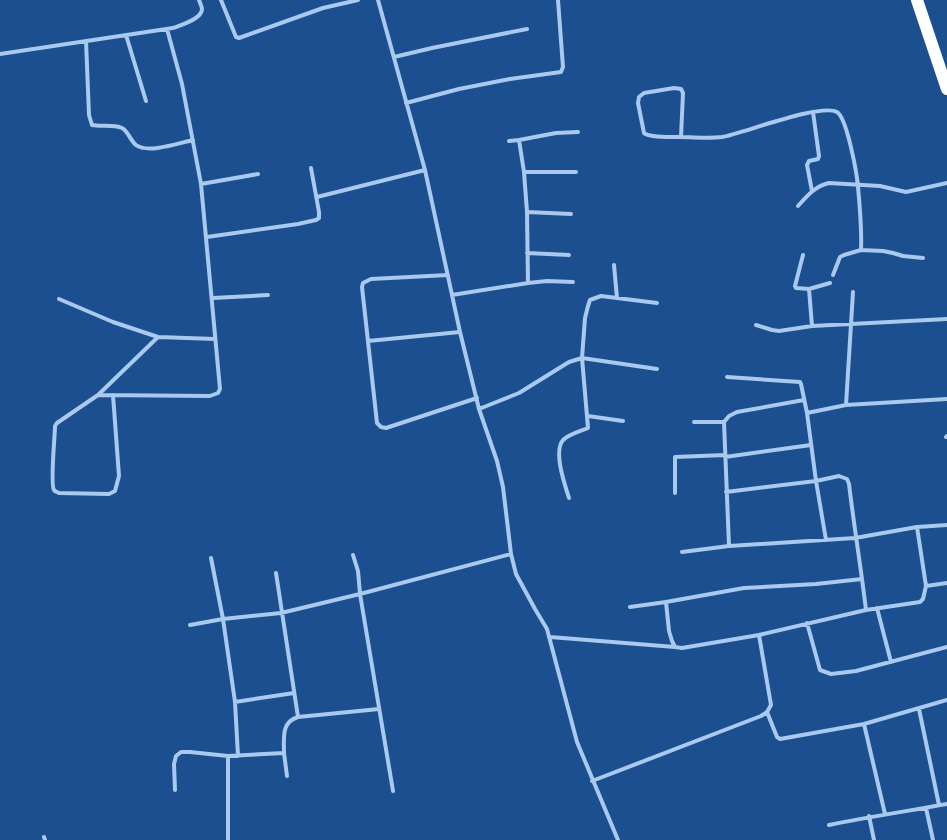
<svg xmlns="http://www.w3.org/2000/svg" width="947" height="840" viewBox="0 0 947 840" font-family="Poppins,sans-serif">
<rect width="100%" height="100%" fill="#1b4f8f"/>
<g fill="none" stroke-linecap="round" stroke-linejoin="round">
<path stroke="#a9c9ee" stroke-width="4" d="M221 0 236 37 239 38 323 8 358 0
M378 0 425 170 460 332 479 409 497 461 503 487 511 554 516 574 535 609 547 629 577 742 618 840
M126 35 146 101
M86 41 89 115 92 125C101 127 113 124 122 128 128 131 130 140 136 145 148 154 179 143 193 140
M0 54 173 28C181 25 202 19 202 9 202 7 200 3 199 0
M394 57 432 48 527 29
M406 103 459 89 510 79 561 72 563 67 558 0
M681 137 683 93 681 89 674 88 644 93 639 97 638 103 644 133C649 138 672 137 680 137 694 137 708 139 722 137 744 133 820 103 837 112 847 118 857 174 858 187 860 208 862 229 861 250L844 255 840 257 833 275
M509 141 519 140
M524 172H576
M201 184 258 174
M812 191 807 165 809 161 818 159 819 156 813 112
M317 197 425 170
M798 206C807 196 815 186 829 183L880 186 906 192 947 183
M527 212 571 214
M207 237 298 224 316 220 319 218V212L311 168
M861 250 883 251 893 253 903 256 923 258
M527 253 569 255
M803 255 795 286 796 288 809 289 812 326
M614 265 617 298
M448 275 371 279 363 283 362 287 377 423 381 427 386 428 477 398
M528 283 527 212 524 172 519 140 556 133 578 132
M809 289 830 283
M452 295 528 283 547 281 573 282
M213 298 268 295
M59 299 113 322 158 337 215 339
M756 325 772 330 779 331 812 326 947 319
M368 341 460 332
M727 377 800 382 801 384 807 413 846 405 947 399
M98 395 210 396 218 393 220 389 201 184 182 84 167 29
M113 395 119 476 115 491 109 494 59 493C58 492 55 492 54 490 50 484 55 436 55 426L57 423 98 395 158 337
M846 405 853 292
M479 409 519 393 569 362 582 358 657 369
M807 413 816 481 839 476 847 479 849 484C854 526 861 568 866 610L759 635 682 648 675 647 672 641 669 631 666 602 744 588 816 584 862 579
M588 416 623 421
M694 422H724L729 546
M724 422 729 416 737 412 804 400
M946 437 947 436
M725 457 811 445
M726 492 816 481 826 540
M675 493V457L725 455
M569 498C565 485 553 452 563 440 569 434 581 431 588 428L582 358 585 318 588 306 590 300 601 296 657 303
M682 552 729 546 855 538 917 527 947 525
M353 555 358 571 360 594 393 791
M211 558 223 619 235 702 238 756
M926 586 947 583
M630 607 666 602
M877 608 891 662
M866 610 920 602 923 599 926 586 917 527
M807 623 820 670 831 674 856 671 947 647
M190 625 223 619 281 613 360 594 511 554
M550 637 675 647
M235 702 294 693
M919 709 939 805
M767 712 777 737 780 739 864 724
M298 717 379 709
M284 753 287 776
M228 756V840
M592 781 761 716 767 712 771 705 759 635
M175 790 174 764 176 756 181 752H190L228 756 284 753C284 738 281 722 298 717L276 573
M926 808 933 840
M885 814 864 724 947 700
M869 816 874 840
M829 825C868 817 908 811 947 804
M44 837 45 840"/>
<path stroke="#fff" stroke-width="12" d="M917 0 947 89"/>
</g>
</svg>
